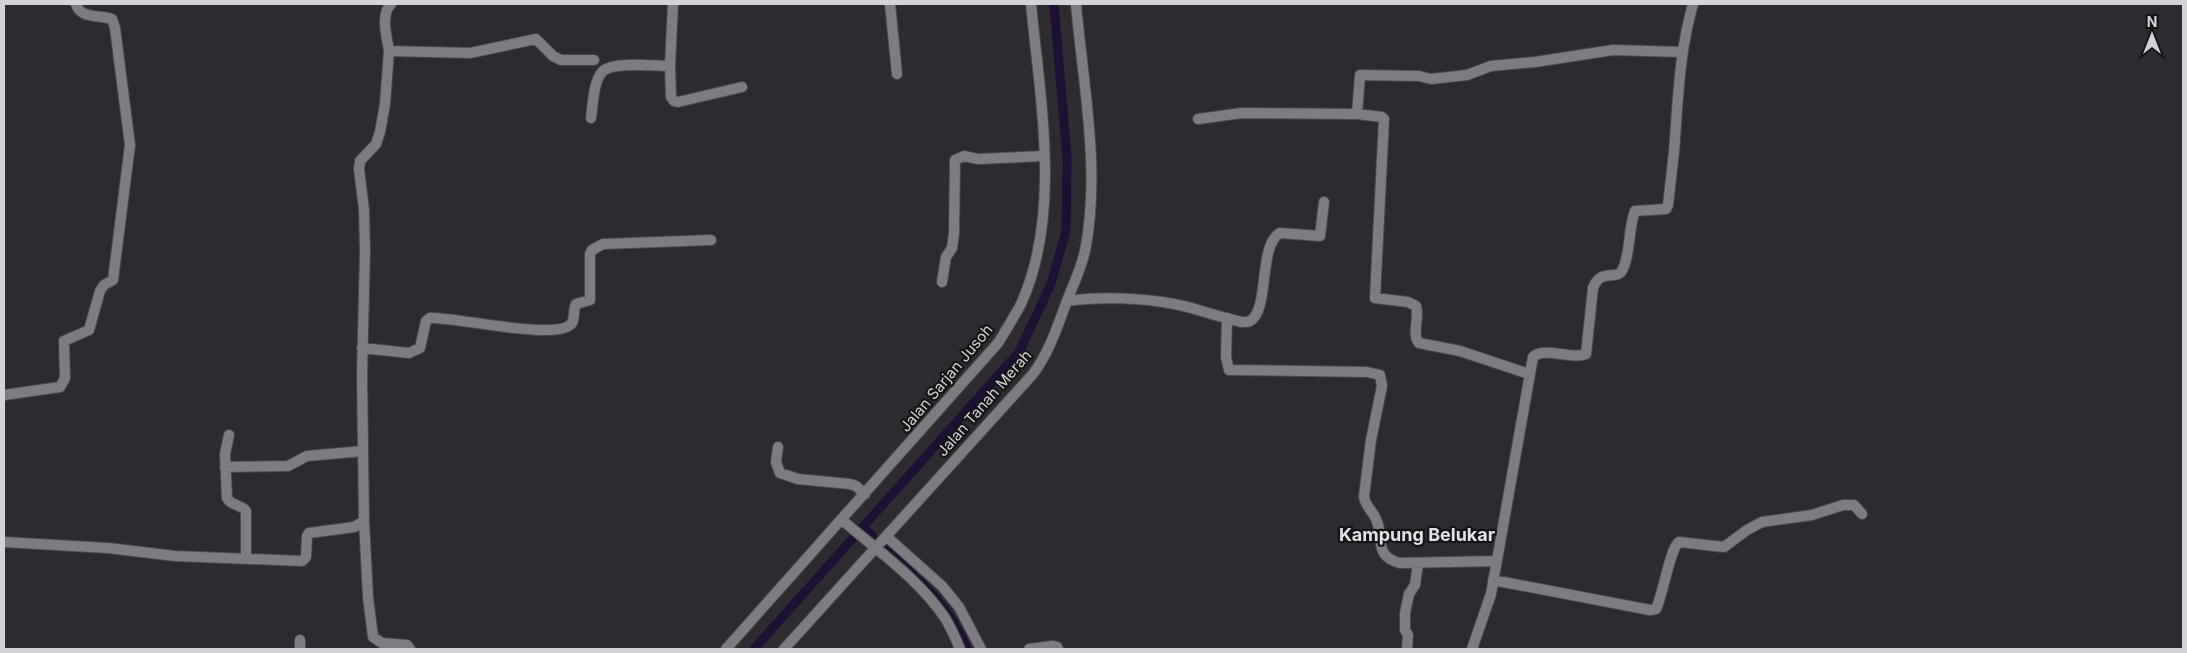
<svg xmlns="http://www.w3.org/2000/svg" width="2187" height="653" viewBox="0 0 2187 653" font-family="Inter,sans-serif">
<rect width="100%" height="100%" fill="#2d2b30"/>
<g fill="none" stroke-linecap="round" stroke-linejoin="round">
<path stroke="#1e0f35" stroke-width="9" d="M863 527 873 536
M885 548C918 579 950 606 967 649
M754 649 1019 352 1051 284 1066 231 1067 158 1054 4"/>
<g stroke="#4a494d" stroke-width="12">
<path id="minor" d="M890 4 897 74
M389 51C387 37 380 15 391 4
M670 66 671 97 674 101 678 102 742 87
M1357 114 1360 75 1419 76 1431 79 1467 75 1491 66 1535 62 1613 50 1682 52
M591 118C593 105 593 81 603 71 614 61 655 66 670 66L673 4
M1198 119 1242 113 1357 114 1382 117 1384 119 1375 298 1408 302 1416 306C1420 318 1411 334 1419 343L1460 351 1529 374
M1324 202 1320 236 1280 233C1258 245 1270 310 1250 321 1244 324 1233 320 1227 318L1226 357 1229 370 1367 372 1380 375 1382 386 1371 440 1364 496C1365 506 1371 509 1375 517 1386 536 1371 555 1400 563L1496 561
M942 282 946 257 952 248 954 234 955 160 964 156 978 159 1044 156
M1067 301C1099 296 1143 298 1174 304 1192 307 1209 314 1227 318
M362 348 409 353 420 348 426 321 430 318C452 316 560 342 572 323 575 318 573 310 576 304L590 300V254L592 250 603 244 711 240
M4 395 60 387 65 378 64 341 89 330 100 291 104 285 113 280 130 145 115 28 112 19C100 15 80 19 76 4
M229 435 225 454 227 498C231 506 241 504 246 511V559
M778 447 776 462 780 473 798 479 850 484 856 486 865 494
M225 467 288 466 307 456 363 451
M842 520C877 550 919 579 945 618 951 628 956 639 960 649
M887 537 942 586 959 607 981 649
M4 542 108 548 175 556 302 561 306 557 307 536 309 533 354 527 364 521
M1493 580 1650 610 1656 609C1663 595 1670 548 1679 542L1724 547 1747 530 1762 522 1812 515 1843 505H1854L1862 514
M300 640V649
M410 649 407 645 382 643 373 637 368 597 364 521 362 374 365 251 364 210 359 169 360 161 376 144 380 132 385 104 389 51 470 53 536 39 553 56 561 60H594
M726 649 998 343C1006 330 1014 317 1021 304 1062 214 1040 99 1031 4
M784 649 1033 374C1050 351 1057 327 1067 301 1073 285 1081 269 1085 251 1101 170 1083 85 1076 4
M1029 649 1052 646 1057 647 1058 649
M1407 649 1408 635 1405 630V613L1409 594 1415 585 1418 563
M1472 649 1491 594 1533 357C1543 346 1571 360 1586 354L1593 288C1601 267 1617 282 1623 269 1631 251 1628 229 1635 211L1666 209 1668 205C1670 188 1672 170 1674 152 1678 101 1679 53 1693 4"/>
</g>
<use href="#minor" stroke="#7d7c81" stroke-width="10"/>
</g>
<g text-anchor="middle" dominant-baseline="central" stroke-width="4.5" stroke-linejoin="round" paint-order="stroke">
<g font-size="15" fill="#d3d2d6" stroke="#151416">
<text transform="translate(946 378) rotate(-50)">Jalan Sarjan Jusoh</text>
<text transform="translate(984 403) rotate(-49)">Jalan Tanah Merah</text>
</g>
<g font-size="18" font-weight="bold" fill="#e3e1e7" stroke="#151416">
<text x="1417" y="534">Kampung Belukar</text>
</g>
</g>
<rect width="2187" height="653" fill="none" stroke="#d3d2d6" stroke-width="10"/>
<g transform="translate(2152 35)" stroke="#151416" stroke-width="4" paint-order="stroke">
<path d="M0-4L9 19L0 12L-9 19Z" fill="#d3d2d6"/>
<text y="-8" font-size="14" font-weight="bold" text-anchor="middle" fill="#d3d2d6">N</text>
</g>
</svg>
